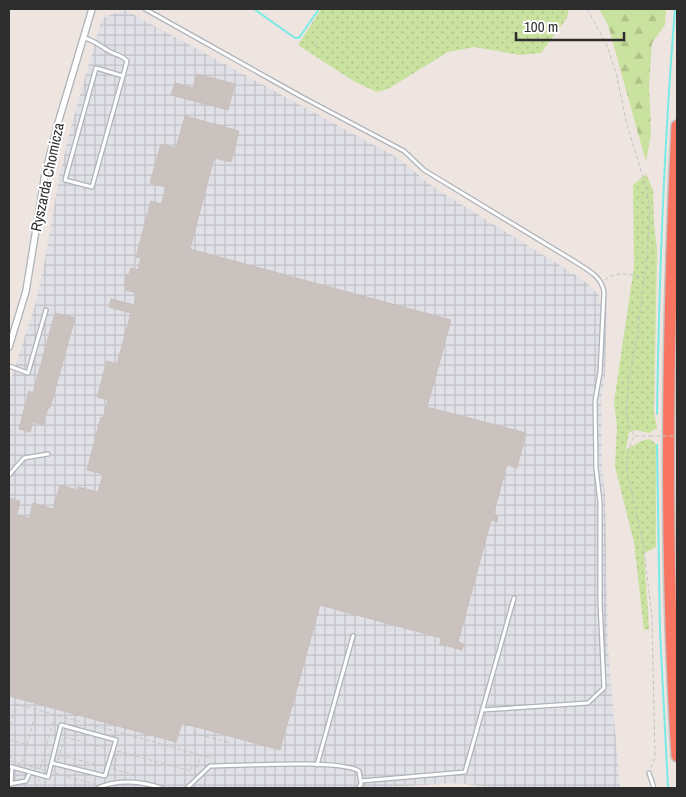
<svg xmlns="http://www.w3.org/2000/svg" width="686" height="797" viewBox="0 0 686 797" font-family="'Archivo Narrow',sans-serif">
<defs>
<pattern id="industrial-grid" width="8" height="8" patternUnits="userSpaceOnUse" patternTransform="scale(1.25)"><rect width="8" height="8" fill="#e0e0e7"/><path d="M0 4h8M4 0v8" fill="none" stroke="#c0c0c6"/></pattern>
<pattern id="grass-dots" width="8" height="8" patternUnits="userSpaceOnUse" patternTransform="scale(1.25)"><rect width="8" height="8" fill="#cae29f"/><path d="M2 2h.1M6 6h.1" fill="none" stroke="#aec289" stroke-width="1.8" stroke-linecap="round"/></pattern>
<pattern id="forest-firs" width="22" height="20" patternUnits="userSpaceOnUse" patternTransform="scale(1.25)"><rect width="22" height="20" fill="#cae29f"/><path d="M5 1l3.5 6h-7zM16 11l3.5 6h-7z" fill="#aec289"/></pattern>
</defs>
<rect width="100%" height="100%" fill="#eee4e0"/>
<path fill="url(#industrial-grid)" d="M125 10 398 158 433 187 582 279 599 295V303L607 305 605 375 601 398 602 467 605 494 608 648 620 788H495L457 783 373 788H9V385L35 305 44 265 59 178 71 127 102 18Z"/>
<path fill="url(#grass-dots)" d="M321 9H569L567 18 541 53 520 55 474 47 448 52 388 89 377 92 355 82 298 45Z
M646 174 653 190 654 224 657 250 654 412 657 428 649 433 636 430 629 432 626 449C636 446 639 440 650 439L656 444V547L644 553 649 629 644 630 634 542 615 467 617 426 614 402 634 267 633 185Z"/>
<path fill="url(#forest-firs)" d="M599 9H666L665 25 652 43 649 85 651 133 646 162 608 25Z"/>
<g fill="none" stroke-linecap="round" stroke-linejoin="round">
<path stroke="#78ebe7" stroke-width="2" d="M254 9 295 38H299L319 9
M657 414C659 279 664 144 675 9
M657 445 660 631 668 788"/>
</g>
<path fill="#cac2be" stroke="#c9bfba" d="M197 74 235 84 228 110 171 95 175 83 193 88Z
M185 116 239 131 231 162 214 158 190 249 451 320 427 407 526 433 517 468 507 465 493 515 498 516 497 522 491 520 458 642 464 644 462 650 440 644 441 638 320 605 280 750 182 723 176 742 9 696V498L20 501 17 515 29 518 33 503 53 509 60 485 77 490 78 487 98 492 103 474 87 470 101 417 103 418 108 400 97 397 107 361 117 364 131 313 109 307 111 299 134 305 137 293 125 290 126 284H124L127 274H129L131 268 138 270 141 258 136 257 151 201 161 204 166 187 150 183 161 144 176 148Z
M55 313 75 318 50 408H48L43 425 33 422 30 432 19 429 29 391 33 393Z"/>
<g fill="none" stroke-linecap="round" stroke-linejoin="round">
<g stroke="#adb3b9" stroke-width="5.5">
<path id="service" d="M145 9 302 97 404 151 424 170 574 261C587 270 601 275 604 292L600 373 595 401 596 468 600 502V603L604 688 588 703 482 710
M84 38C94 40 100 46 109 51 115 55 122 55 127 61L123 76 92 187 65 180 96 68 123 76
M9 366 28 373 46 310
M9 475 24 458 48 454
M317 765 353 636
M9 766 12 767 11 784
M12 767 48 777 61 725 116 740 105 776 52 763
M649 773 654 788
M361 781 465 772 514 598
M9 784 26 781 30 772
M98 788C116 779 142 781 161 788
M187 788 210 766C240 766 338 759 359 771L361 784 359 788"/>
</g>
<g stroke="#adb3b9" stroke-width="8">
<path id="minor" d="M9 347 26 291 45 174 58 123 92 9"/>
</g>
<g stroke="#c4c4c4" stroke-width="14">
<path id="motorway" d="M677 126C667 336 664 546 677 756"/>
</g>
<path stroke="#c4c4c4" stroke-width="1" stroke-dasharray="4 2.5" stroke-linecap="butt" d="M587 9 607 45 617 77 626 121 645 184 650 208 647 256 637 337 629 379 626 410 628 423 634 436 628 451 626 468 643 542 652 617 655 758 650 769
M315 47 316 41
M605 280C615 270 631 275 643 277
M635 436H650
M9 731 16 704 201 755
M193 733 231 743
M64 737 109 749
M9 740 26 744
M117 751 191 771 192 766 197 767 201 755 213 758
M60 755 101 766
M9 756H11V761L44 770
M58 760 66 733
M22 763 36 712
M40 769 55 715
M113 769 138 776
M114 769 118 752
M55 773 94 784
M37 788 39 779
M87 788 93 785"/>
<use href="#service" stroke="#fff" stroke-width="3"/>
<use href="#minor" stroke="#fff" stroke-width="5.5"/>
<use href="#motorway" stroke="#f87561" stroke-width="11"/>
<path stroke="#c4c4c4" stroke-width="1" stroke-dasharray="4 2.5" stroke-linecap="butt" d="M650 436H677"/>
</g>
<g text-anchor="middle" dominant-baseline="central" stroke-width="4" stroke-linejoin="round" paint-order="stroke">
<g font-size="15" fill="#2d2d2d" stroke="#fff">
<text transform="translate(47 177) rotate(-78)">Ryszarda Chomicza</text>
</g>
</g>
<rect width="686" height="797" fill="none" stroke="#2d2d2d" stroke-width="20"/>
<path d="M516 32v8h108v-8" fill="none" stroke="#2d2d2d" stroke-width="2.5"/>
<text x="524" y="32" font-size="15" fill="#2d2d2d" stroke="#ffffff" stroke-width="4" paint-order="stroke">100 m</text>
</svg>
